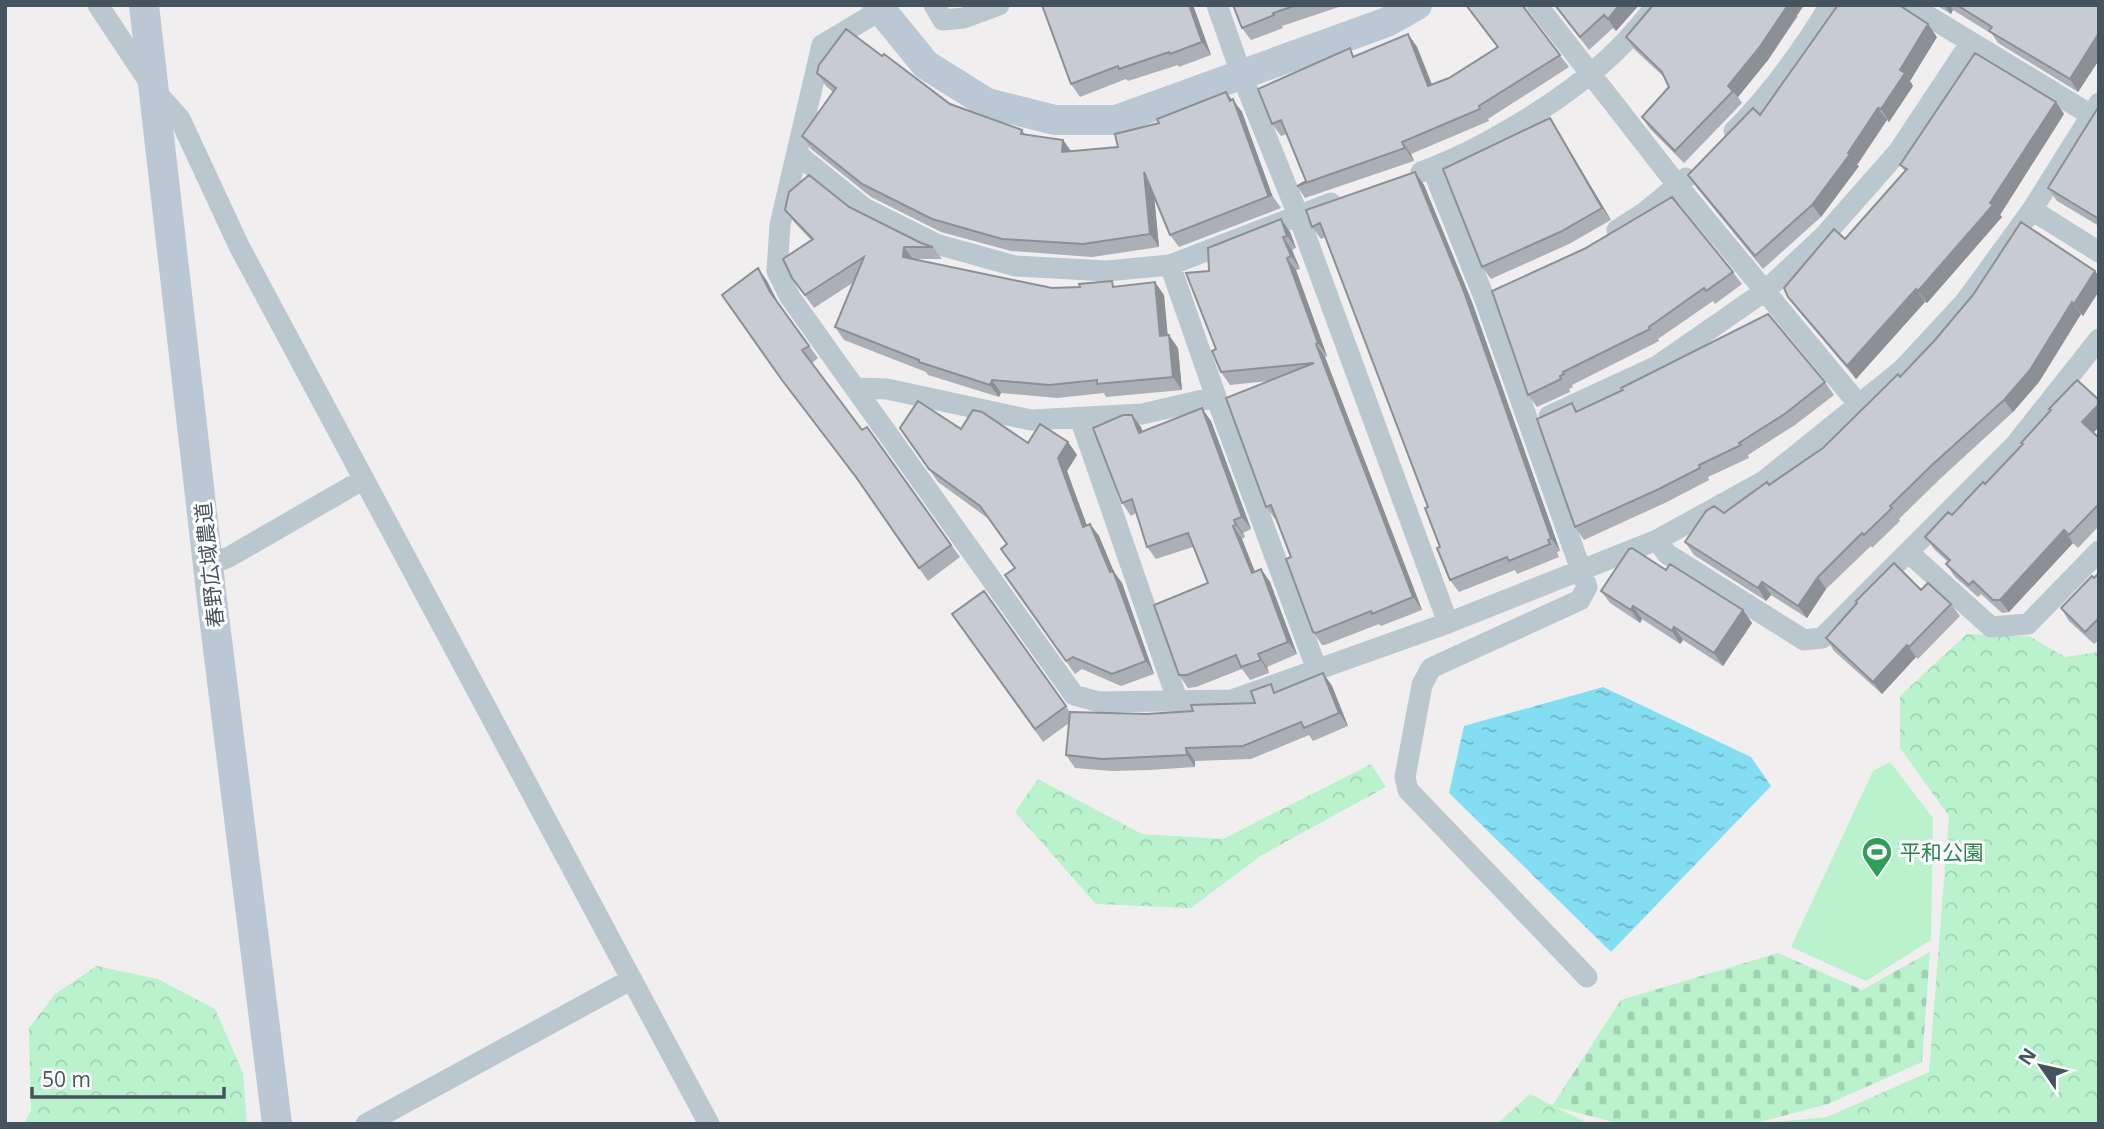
<svg xmlns="http://www.w3.org/2000/svg" width="2104" height="1129" viewBox="0 0 2104 1129" font-family="'Open Sans','Noto Sans JP',sans-serif">
<defs>
<pattern id="forest-crowns" width="20" height="18" patternUnits="userSpaceOnUse" patternTransform="scale(1.75)"><rect width="20" height="18" fill="#baf2ce"/><path d="M2 6a3 3 0 1 1 6 0M12 15a3 3 0 1 1 6 0" fill="none" stroke="#a1d1b3"/></pattern>
<pattern id="cemetery-stones" width="16" height="16" patternUnits="userSpaceOnUse" patternTransform="scale(1.75)"><rect width="16" height="16" fill="#baf2ce"/><path d="M2 7V4a2 2 0 0 1 4 0v3zM10 15v-3a2 2 0 0 1 4 0v3z" fill="#a1d1b3"/></pattern>
<pattern id="water-ripples" width="26" height="14" patternUnits="userSpaceOnUse" patternTransform="scale(1.75)"><rect width="26" height="14" fill="#84def2"/><path d="M2 4q2-2 4 0t4 0M15 11q2-2 4 0t4 0" fill="none" stroke="#6eb7c7"/></pattern>
</defs>
<rect width="100%" height="100%" fill="#f1eeef"/>
<path fill="url(#forest-crowns)" d="M1967 634 2029 636 2065 657 2099 652V1124H1754L1827 1117 1929 1072 1949 816 1900 748V696Z
M1371 764 1386 787 1262 855 1191 908 1096 904 1015 812 1038 779 1142 834 1223 839Z
M97 966 158 979 215 1009 243 1073 247 1124H24L31 1110 29 1028 55 994Z
M1530 1094 1589 1124H1497Z"/>
<path fill="url(#cemetery-stones)" d="M1930 952 1922 1062 1828 1104 1752 1124H1621L1552 1106 1621 1000 1778 953 1862 990Z"/>
<path fill="#baf2ce" d="M1890 762 1933 818 1931 940 1866 981 1791 947 1873 771Z"/>
<path fill="url(#water-ripples)" d="M1603 687 1751 757 1771 786 1611 952 1449 793 1464 726Z"/>
<g fill="none" stroke-linecap="round" stroke-linejoin="round">
<path stroke="#bbc7cf" stroke-width="21" d="M98 5 155 91 180 119 239 246 709 1124
M934 5 943 20 964 18 999 5
M1217 5 1242 76 1298 215 1448 623
M1537 5 1678 186 1860 406
M1910 5 2091 115
M879 11 822 45 780 225 777 271 790 297 1074 695 1099 702 1232 700 1448 623 1657 540 1764 481 1903 369 1965 302 2032 210 2099 103
M1734 131C1772 93 1802 51 1830 5
M797 154 864 208 936 244 1015 266 1107 271 1170 265 1331 203
M1432 168 1484 297 1587 587 1580 600 1431 668 1422 685 1405 777 1408 790 1587 977
M1421 172C1485 149 1573 95 1621 46 1634 33 1645 19 1657 5
M2032 210 2099 252
M1617 230 1645 212 1686 178
M1170 265 1216 397 1317 670
M857 388 887 389 1031 420 1142 414 1216 397
M1549 416 1657 366 1765 291 1824 236 1898 152 1971 42
M1080 418 1178 702
M1657 540 1667 554 1804 640 1822 638 2015 445 2099 339
M1908 552 1991 627 2028 624 2099 551
M209 565 229 557 364 479
M366 1124 632 979"/>
<path stroke="#bbc8d4" stroke-width="30" d="M144 5 211 592 277 1124
M877 5 926 65 987 103 1055 120H1116L1387 22 1417 5"/>
</g>
<path fill="#acafb5" d="M1193 5 1211 55 1179 67 1178 65 1128 81 1126 79 1080 97 1071 84Z
M1233 5H1345L1282 26 1283 28 1251 40 1242 28Z
M1466 5H1525L1526 11 1569 67 1488 119 1489 121 1411 154 1414 161 1305 198 1297 186 1306 181 1287 134 1281 136 1272 124 1355 56 1408 34 1417 47 1432 84 1449 78 1497 47Z
M1554 5H1639L1616 31 1613 28 1589 50Z
M1936 5H2099V60L2078 92 1998 43 1992 34 1953 10 1951 14Z
M1798 16 1768 60 1738 97 1742 103 1684 163 1650 129 1642 117 1669 87 1665 78 1635 50 1626 37Z
M1937 37 1910 81 1913 86 1889 122 1887 120 1857 165 1859 166 1821 217 1763 269 1697 188 1688 175 1760 115Z
M817 73 950 104 1022 130 1026 135 1063 140 1071 151 1118 147 1159 123 1233 99 1242 112 1272 195 1281 208 1179 247 1170 235 1154 196 1159 247 1092 257 1011 251 941 232 871 197 811 149 802 136 833 92 826 86Z
M2056 102 2064 114 2000 215 2002 217 1927 303 1925 302 1856 379 1797 309 1788 297 1845 239 1905 171 1900 165Z
M2099 106V226L2057 201 2048 188Z
M1558 131 1611 220 1569 244 1491 279 1482 267Z
M1415 172 1424 185 1472 302 1560 551 1557 552 1559 557 1517 574 1515 570 1459 592 1450 580 1428 507 1326 237 1321 239 1312 227Z
M849 207 921 243 933 247 942 259H913L1052 288 1116 286 1164 295 1167 335 1178 348 1182 390 1106 397 1104 393 1057 398 1001 393 999 397 928 375 926 372 844 340 835 327 854 282 814 308 792 278 811 240 794 222 785 210Z
M1281 219 1290 232 1296 248 1292 250 1300 269 1296 270 1327 356 1325 357 1422 610 1381 626 1379 624 1325 645H1322L1313 632 1291 557 1276 519H1275L1266 507 1269 381 1230 385 1221 372 1216 349 1209 271Z
M758 268 767 281 779 304 818 358 812 363 862 430 867 427 960 557 928 581 864 489 791 392 722 295Z
M2095 271 2099 277V291L2083 316 2081 314 2039 382 2013 412 1941 478 1899 519 1900 521 1872 548 1871 546 1826 589 1807 618 1771 595 1766 601 1694 555 1685 542 1724 513 1769 485 1823 448 1900 377Z
M1733 272 1742 284 1715 304 1713 301 1658 339 1659 341 1572 385 1573 387 1569 389 1570 392 1537 407 1528 395 1492 291Z
M1825 382 1834 395 1795 425 1748 455 1749 458 1708 477 1709 480 1667 502 1584 540 1575 527 1578 411Z
M2099 400V427L2093 433 2099 438V526L2078 548 2073 543 2009 612 2002 613 1981 594 1978 597 1955 577 1946 564 1948 562 1934 549 1925 537Z
M1211 421 1251 529 1243 533 1245 537 1242 539 1255 572 1261 569 1270 582 1297 654 1267 667 1269 673 1250 680 1242 669 1196 687 1188 688 1179 675 1208 583 1193 547 1156 559 1147 547 1136 513 1131 516 1122 503 1141 427 1142 432Z
M900 428 961 429 1028 443 1068 442 1077 455 1067 471 1086 525 1090 524 1099 536 1114 572 1122 583 1154 674 1121 686 1082 669 1075 674 1005 575 1015 568 1007 544 989 519 938 482Z
M1666 570 1743 610 1752 623 1723 666 1683 640 1680 644 1642 619 1640 623 1610 603 1601 591Z
M2099 573V640L2094 644 2069 621 2061 608Z
M1921 590 1951 604 1960 616 1918 659 1916 657 1882 694 1834 651 1826 638Z
M984 591 1070 712 1147 714 1193 711 1255 703 1276 692 1323 673 1332 686 1348 726 1313 741 1309 735 1251 759 1195 761V767L1150 770 1111 771 1075 768 1066 755 1069 723 1043 742 952 614Z"/>
<path fill="#8c8f93" d="M1189 5H1193L1211 55 1202 42Z
M1619 5H1639L1616 31 1608 19Z
M1788 5H1804L1768 60 1738 97 1728 86Z
M1944 5H1950L1953 10 1951 14Z
M1928 24 1937 37 1910 81 1913 86 1889 122 1881 109 1900 70Z
M2099 33V60L2078 92 2070 79Z
M1408 34 1417 47 1437 98 1428 86Z
M1226 92 1242 112 1272 195 1269 196Z
M2056 102 2064 114 2000 215 2002 217 1927 303 1918 291 1990 203Z
M1878 108 1887 120 1857 165 1859 166 1821 217 1812 205Z
M1550 118 1558 131 1611 220 1602 208Z
M1063 140 1072 153 1062 152Z
M1402 142 1411 154 1414 161 1405 148Z
M1144 172 1153 184 1159 247 1150 234Z
M1415 172 1424 185 1472 302 1560 551 1551 538Z
M1281 219 1290 232 1296 248 1287 236Z
M1283 237 1292 250 1300 269 1291 256Z
M904 247 913 259 903 257Z
M1287 258 1296 270 1327 356 1318 343Z
M758 268 767 281 779 305 770 292Z
M2095 271 2099 277V291L2083 316 2074 304Z
M1155 282 1164 295 1169 348 1160 336Z
M1916 289 1925 302 1856 379 1847 366Z
M2072 302 2081 314 2039 382 2013 412 2004 400Z
M1169 335 1178 348 1182 390 1173 377Z
M1316 344 1325 357 1422 610 1413 597Z
M992 380 1001 393 999 397 990 385Z
M2099 404V427L2091 435 2082 422Z
M1202 408 1211 421 1251 529 1242 517Z
M1132 415 1141 427 1148 446 1139 433Z
M1068 442 1077 455 1067 471 1092 539 1083 527 1058 458Z
M1234 520 1243 533 1245 537 1236 525Z
M1090 524 1099 536 1114 572 1122 583 1154 674 1146 661 1110 572Z
M1233 526 1242 539 1260 585 1252 573Z
M2064 530 2073 543 2009 612 2000 600Z
M1261 569 1270 582 1297 654 1288 642Z
M1818 577 1826 589 1807 618 1798 606Z
M1762 582 1771 595 1766 601 1758 588Z
M1633 606 1642 619 1640 623 1631 610Z
M1743 610 1752 623 1723 666 1714 653Z
M1674 627 1683 640 1680 644 1672 631Z
M1907 645 1916 657 1882 694 1873 682Z
M1258 654 1267 667 1269 673 1261 660Z
M1323 673 1332 686 1348 726 1339 713Z
M1186 748 1195 761V767L1187 755Z"/>
<path fill="#c8ccd2" stroke="#8c8f93" stroke-width="2" d="M1042 5H1189L1202 42 1170 54 1169 52 1119 69 1118 66 1071 84Z
M1233 5H1297L1273 13 1274 15 1242 28Z
M1466 5H1522L1560 55 1479 106 1480 109 1402 142 1405 148 1297 186 1306 181 1281 120 1272 124 1258 89 1350 48 1353 57 1408 34 1428 86 1449 78 1498 47Z
M1555 5H1619L1608 19 1604 15 1580 37Z
M1653 5H1788L1759 48 1728 86 1733 91 1675 151 1642 117 1669 87 1662 72 1626 37Z
M1838 5H1899L1928 24 1900 70 1905 73 1881 109 1878 108 1848 153 1850 154 1812 205 1755 256 1688 175 1753 108 1760 115Z
M1957 5H2099V33L2070 79 1989 31 1992 27Z
M846 29 882 56 884 54 950 104 1022 130 1021 134 1063 140 1062 152 1118 147 1115 134 1159 123 1157 119 1226 92 1230 101 1233 99 1268 195H1272L1170 235 1144 172 1150 234 1083 244 1002 239 932 219 862 184 802 136 836 88 817 73 819 65Z
M1975 53 2056 102 1990 203 1993 205 1918 291 1916 289 1847 366 1788 297 1784 288 1834 229 1845 239 1907 169 1900 165Z
M2099 106V219L2048 188Z
M1550 118 1602 208 1560 232 1482 267 1443 169Z
M1415 172 1463 289 1551 538 1548 540 1550 544 1509 561 1507 557 1450 580 1437 548 1440 547 1425 508 1428 507 1320 223 1312 227 1306 210Z
M809 175 849 207 921 243 933 247H904L903 257 1052 288 1080 287 1079 284 1112 281 1113 287 1155 282 1160 336 1169 335 1173 377 1097 384V380L1049 385 992 380 990 385 919 362V360L835 327 864 257 805 295 792 278 783 259 813 239 785 210 789 192Z
M1672 197 1733 272 1706 291 1704 288 1649 327 1650 329 1563 372 1564 374 1560 376 1561 379 1528 395 1492 291 1584 249Z
M1281 219 1287 236 1283 237 1291 256 1287 258 1318 343 1316 344 1413 597 1372 614 1371 611 1316 633 1313 632 1286 559 1291 557 1271 505 1266 507 1226 398 1314 363 1221 372 1212 351 1216 349 1186 273 1209 271 1208 248Z
M2021 222 2095 271 2074 304 2072 302 2030 370 2004 400 1932 465 1890 506 1892 508 1864 535 1862 533 1818 577 1798 606 1762 582 1758 588 1685 542 1706 511 1714 506 1724 513 1767 482 1769 485 1823 448 1898 374 1900 377 1935 340 1973 295Z
M758 268 770 292 809 346 802 350 862 430 867 427 951 545 919 568 856 477 782 380 722 295Z
M1768 314 1825 382 1786 413 1739 443 1741 445 1699 465 1700 468 1659 489 1575 527 1537 419 1572 403 1576 412 1623 390 1621 388Z
M2077 380 2099 400V404L2082 422 2099 438V504L2069 535 2064 530 2000 600H1993L1973 581 1969 585 1946 564 1950 560 1925 537 1948 512 1952 515 1983 482 1985 484 2023 444 2021 443 2051 410 2049 409Z
M918 401 961 429 973 410 982 412 1028 443 1040 424 1068 442 1058 458 1083 527 1090 524 1110 572 1113 571 1146 661 1112 674 1073 657 1066 661 1005 575 1015 568 1001 549 1007 544 980 506 929 469 900 428Z
M1202 408 1242 517 1234 520 1236 525 1233 526 1252 573 1261 569 1288 642 1258 654 1261 660 1241 667 1236 655 1187 675H1179L1154 605 1208 583 1188 533 1147 547 1132 499 1122 503 1093 428 1123 415H1132L1139 433Z
M1632 548 1666 570 1670 564 1743 610 1714 653 1674 627 1672 631 1633 606 1631 610 1601 591 1629 549Z
M1894 563 1921 590 1928 583 1951 604 1909 647 1907 645 1873 682 1826 638 1857 603 1856 601Z
M2099 573V618L2085 632 2061 608 2092 576 2094 578Z
M984 591 1066 706 1035 729 952 614Z
M1323 673 1339 713 1304 728 1301 722 1243 746 1186 748 1187 755 1102 759 1066 755 1070 712 1147 714 1193 711 1191 705 1255 703 1251 691 1271 684 1274 693Z"/>
<defs>
<g id="stadium-pin" transform="scale(1.575)"><path d="M0 17L-7.5 6A9.5 9.5 0 1 1 7.5 6Z" fill="#2e9e5b" stroke="#fff"/><path d="M0-5a6.5 5 0 1 0 0 10a6.5 5 0 1 0 0-10ZM-3.5-1.8h7v3.6h-7Z" fill="#fff"/></g>
</defs>
<g fill-rule="evenodd">
<use href="#stadium-pin" x="1877" y="852"/>
</g>
<g text-anchor="middle" dominant-baseline="central" stroke-width="6" stroke-linejoin="round" paint-order="stroke">
<g font-size="21" fill="#45535d" stroke="#fff">
<text transform="translate(209 565) rotate(-96)">春野広域農道</text>
</g>
<g font-size="21" fill="#27864d" stroke="#fff" text-anchor="start">
<text x="1900" y="852">平和公園</text>
</g>
</g>
<rect width="2104" height="1129" fill="none" stroke="#45535d" stroke-width="14"/>
<g transform="translate(2041 1066) rotate(304)" stroke="#ffffff" stroke-width="5" paint-order="stroke">
<path d="M0-5L12 26L0 18L-12 26Z" fill="#45535d"/>
<text y="-10" font-size="19" font-weight="bold" text-anchor="middle" fill="#45535d">N</text>
</g>
<path d="M32 1087v10h192v-10" fill="none" stroke="#45535d" stroke-width="3.5"/>
<text x="42" y="1087" font-size="21" fill="#45535d" stroke="#ffffff" stroke-width="5" paint-order="stroke">50 m</text>
</svg>
